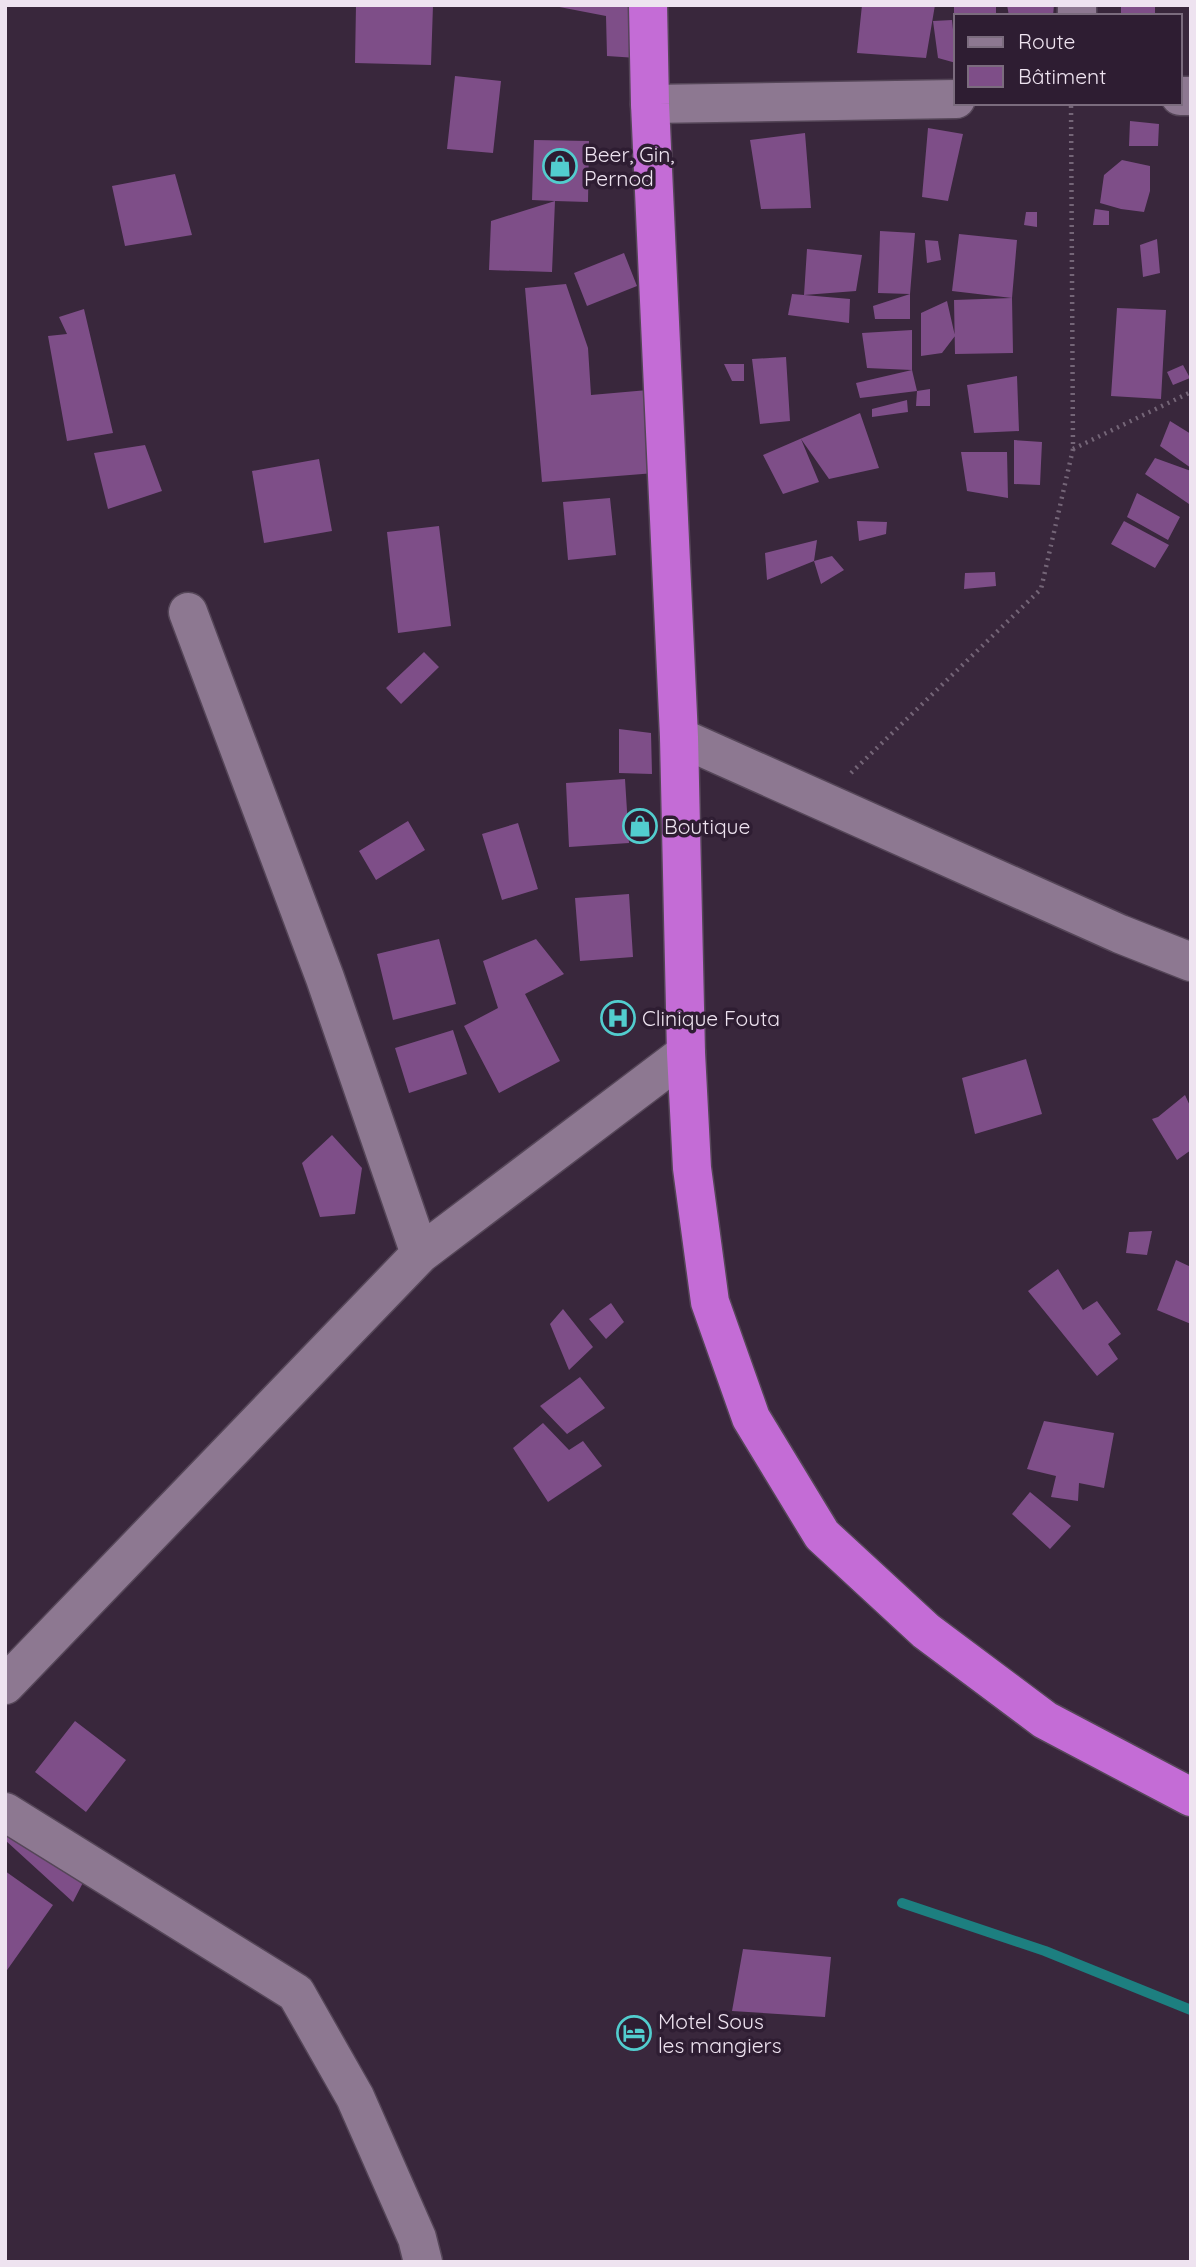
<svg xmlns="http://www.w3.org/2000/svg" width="1196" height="2267" viewBox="0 0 1196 2267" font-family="Quicksand,sans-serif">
<rect width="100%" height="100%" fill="#39273c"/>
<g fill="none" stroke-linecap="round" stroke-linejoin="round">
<path stroke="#1d7f80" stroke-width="10" d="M902 1903 1045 1951 1191 2010"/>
</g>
<path fill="#7e4e88" d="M356 5H433L431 65 355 63Z
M549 5H635L637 58 607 56 606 16Z
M862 5H935L926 58 857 53Z
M1007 5H1054L1053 16H1009Z
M1121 5H1155V16H1121Z
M954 6H996V16H956V45H954L956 63 938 58 933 21 952 20 954 39Z
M455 76 501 81 493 153 447 149Z
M1130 121 1159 124 1158 146H1129Z
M928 128 963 134 948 201 922 197Z
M805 133 811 208 761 209 750 140Z
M534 140 589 141 588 202 555 201 552 272 489 270 491 221 555 201 532 200Z
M1122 160 1150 166V191L1144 212 1121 209 1100 203 1104 175Z
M175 174 192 235 125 246 112 186Z
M1095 209 1109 211V225H1093Z
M1026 212H1037V227L1024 225Z
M880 231 915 233 910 294 878 293Z
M959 234 1017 240 1012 298 952 291Z
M1157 239 1160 273 1143 277 1140 245Z
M925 240 938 241 941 260 927 263Z
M807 249 862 255 856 291 804 295 850 299 849 323 788 315 792 294 804 295Z
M624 253 637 286 587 306 574 273Z
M566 284 588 348 591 395 648 390 655 473 542 482 525 288Z
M910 294V319H875L873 306Z
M1012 298 1013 353 955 354 954 300Z
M947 301 955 336 942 353 921 356V313Z
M1117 308 1166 310 1161 399 1111 396Z
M84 309 113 433 67 441 48 336 67 334 59 317Z
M912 330V370L867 368 862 333Z
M786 357 790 421 760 424 752 359Z
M724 364H744V381H732Z
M1183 365 1190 378 1173 385 1167 372Z
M912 370 917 391 860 398 856 383Z
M1017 376 1019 431 974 433 967 385Z
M930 389V406H916L917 391Z
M907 400 908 412 872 417V409Z
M860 413 879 468 829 479 801 439 819 482 783 494 763 455Z
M1170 421 1191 434V468L1160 446Z
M1014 440 1042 442 1040 485 1014 484Z
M145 445 162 491 108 509 94 453Z
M961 452H1007L1008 498 967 491Z
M1155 458 1191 471 1189 504 1145 474Z
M319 459 332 531 264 543 252 471Z
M1137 493 1180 517 1168 540 1127 517Z
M610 498 616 555 568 560 563 502Z
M857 521 887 522 886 534 859 541Z
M1124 521 1169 545 1155 568 1111 544Z
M439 526 451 626 398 633 387 532Z
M817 540 814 561 767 580 765 553Z
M832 556 844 570 821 584 814 561Z
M995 572 996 586 964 589 965 573Z
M424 652 439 667 401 704 386 688Z
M619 729 651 733 652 774 619 773Z
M625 779 629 843 569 847 566 783Z
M408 821 425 850 376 880 359 851Z
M518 823 538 889 502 900 482 834Z
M629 894 633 957 580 961 575 898Z
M439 939 456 1004 393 1020 377 954Z
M536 939 564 974 525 994 560 1061 499 1093 464 1026 498 1008 483 961Z
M453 1030 467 1074 409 1093 395 1048Z
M1026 1059 1042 1114 975 1134 962 1078Z
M1185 1095 1191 1108V1150L1177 1160 1152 1119 1158 1117Z
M332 1135 362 1168 355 1214 320 1217 302 1163Z
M1152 1231 1147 1255 1126 1253 1129 1232Z
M1176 1260 1191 1267V1324L1157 1310Z
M1058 1269 1083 1310 1097 1301 1121 1334 1108 1344 1118 1359 1097 1376 1028 1291Z
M611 1303 624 1322 606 1339 589 1319Z
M563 1309 593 1347 569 1370 550 1324Z
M580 1377 605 1408 567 1434 540 1406Z
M1044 1421 1114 1433 1104 1488 1079 1483 1078 1501 1051 1497 1056 1476 1027 1469Z
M543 1423 569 1450 583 1441 602 1466 548 1502 513 1448Z
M1030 1492 1071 1526 1050 1549 1012 1514Z
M75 1721 126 1760 86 1812 35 1772Z
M5 1821 91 1867 73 1902 5 1840Z
M5 1871 53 1905 5 1973Z
M743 1949 831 1957 825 2017 732 2011Z"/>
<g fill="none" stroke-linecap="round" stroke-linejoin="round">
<g stroke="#554658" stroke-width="41">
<path id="minor" d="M1077 16V5
M1180 96H1191
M650 104 956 99
M188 612 325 978 420 1254
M679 737 1120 934 1191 962
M5 1685 420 1254 686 1053
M5 1812 296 1993 355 2097 417 2238 423 2262"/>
</g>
<g stroke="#554658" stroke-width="41">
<path id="highway" d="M648 5 650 104 679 737 686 1053 692 1168 710 1302 751 1418 822 1535 926 1631 1045 1720 1191 1797"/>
</g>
<path stroke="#746577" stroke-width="4.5" stroke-dasharray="2 5" stroke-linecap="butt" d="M1073 449 1191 392
M851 773 1041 589 1073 449 1071 103"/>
<use href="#minor" stroke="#8d7891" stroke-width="38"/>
<use href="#highway" stroke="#c46cd6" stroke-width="38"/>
</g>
<defs>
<g id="shop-ring" transform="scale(1.75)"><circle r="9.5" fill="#2e1d32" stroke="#52cdce" stroke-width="1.5"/><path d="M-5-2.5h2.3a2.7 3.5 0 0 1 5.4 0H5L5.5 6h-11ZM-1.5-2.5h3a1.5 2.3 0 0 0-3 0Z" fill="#52cdce"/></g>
<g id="hospital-ring" transform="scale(1.75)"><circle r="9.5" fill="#2e1d32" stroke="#52cdce" stroke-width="1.5"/><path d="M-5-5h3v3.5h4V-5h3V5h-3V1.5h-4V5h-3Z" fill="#52cdce"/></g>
<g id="hotel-ring" transform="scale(1.75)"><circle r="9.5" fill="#2e1d32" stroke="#52cdce" stroke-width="1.5"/><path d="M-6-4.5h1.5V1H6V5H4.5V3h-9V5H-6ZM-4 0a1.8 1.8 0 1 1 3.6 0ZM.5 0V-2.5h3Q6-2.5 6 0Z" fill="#52cdce"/></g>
</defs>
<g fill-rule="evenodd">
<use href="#shop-ring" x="560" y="166"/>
<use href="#shop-ring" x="640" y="826"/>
<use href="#hospital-ring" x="618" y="1018"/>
<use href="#hotel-ring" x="634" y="2033"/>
</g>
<g text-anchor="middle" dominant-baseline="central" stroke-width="7" stroke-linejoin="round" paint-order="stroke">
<g font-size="21" fill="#eee3f0" stroke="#2e1d32" text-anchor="start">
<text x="584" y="154">Beer, Gin,<tspan x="584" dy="24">Pernod</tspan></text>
<text x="664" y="826">Boutique</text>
<text x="642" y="1018">Clinique Fouta</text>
<text x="658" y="2021">Motel Sous<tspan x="658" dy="24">les mangiers</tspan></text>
</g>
</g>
<rect width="1196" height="2267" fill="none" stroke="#eee3f0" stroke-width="14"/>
<rect x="954" y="14" width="228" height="91" fill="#2e1d32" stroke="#7b6c7e" stroke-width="2"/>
<rect x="968" y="37" width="35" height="10" fill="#8d7891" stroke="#7b6c7e" stroke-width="2"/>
<text x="1018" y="49" font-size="21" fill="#eee3f0">Route</text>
<rect x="968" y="66" width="35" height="21" fill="#7e4e88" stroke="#7b6c7e" stroke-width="2"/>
<text x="1018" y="84" font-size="21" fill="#eee3f0">Bâtiment</text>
</svg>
